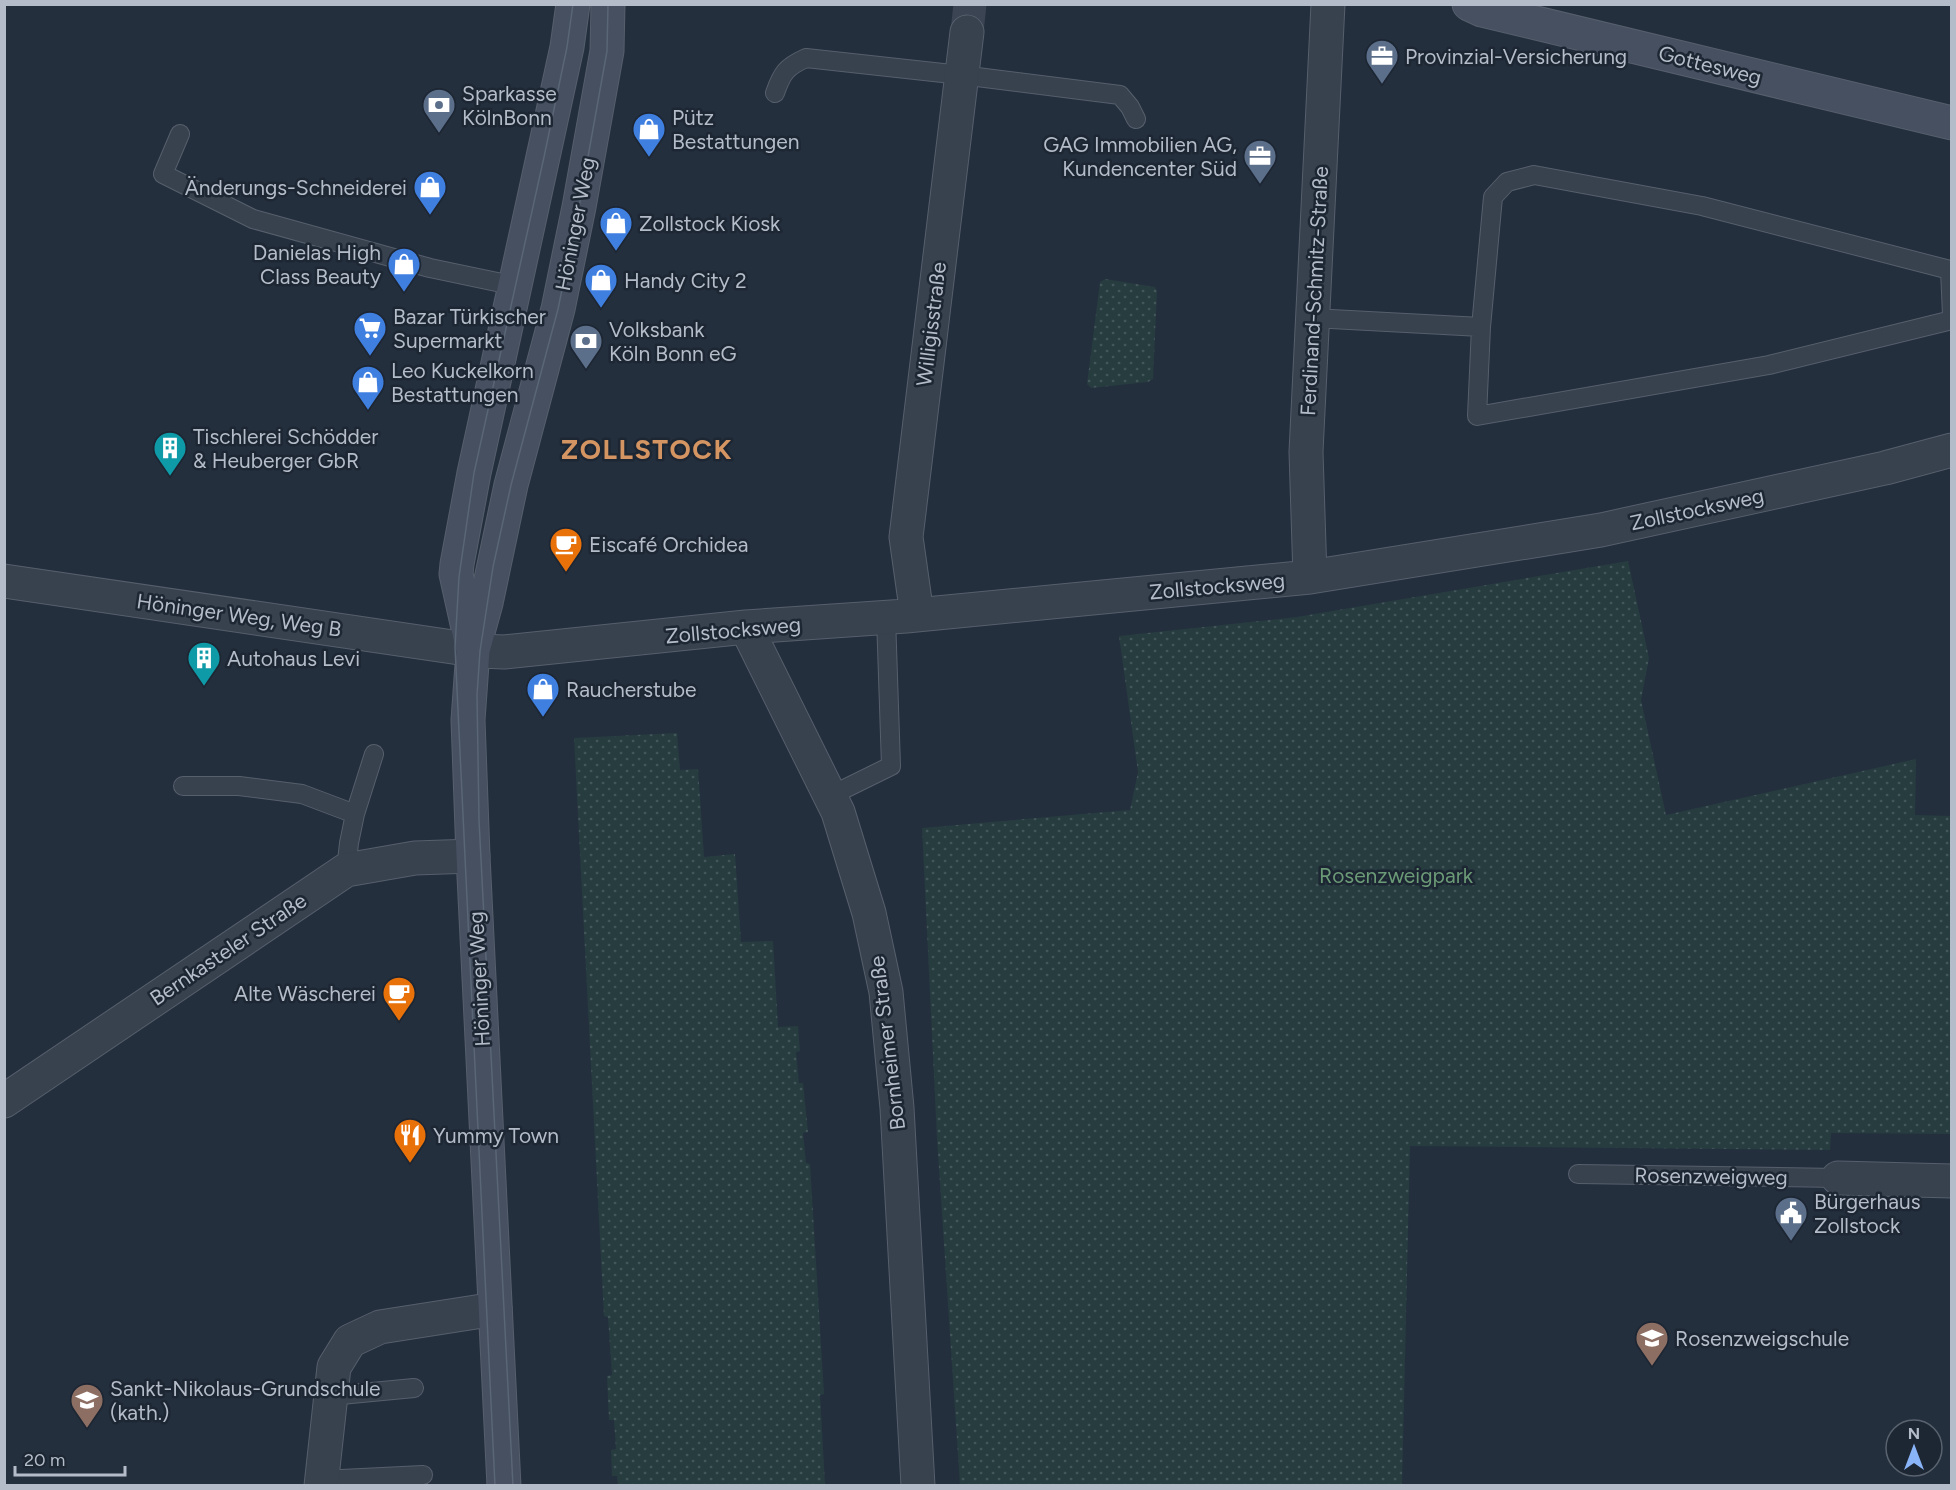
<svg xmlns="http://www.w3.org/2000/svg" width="1956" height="1490" viewBox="0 0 1956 1490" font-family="Figtree,sans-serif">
<defs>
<pattern id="park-dots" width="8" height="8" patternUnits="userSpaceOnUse" patternTransform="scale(1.5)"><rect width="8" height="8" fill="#263c3f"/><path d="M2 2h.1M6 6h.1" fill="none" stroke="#435659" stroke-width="1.8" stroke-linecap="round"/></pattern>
</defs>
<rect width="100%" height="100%" fill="#242f3e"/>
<path fill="url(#park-dots)" d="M1105 279 1155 287 1157 291 1153 379 1148 382 1091 388 1087 384 1100 282Z
M1628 561 1649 658 1641 700 1666 815 1916 759 1915 815 1951 816V1134L1831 1133 1830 1150 1410 1146 1402 1485H960L937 1138 922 828 1130 810 1138 772 1119 636 1297 617Z
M677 733 680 770 698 769 704 857 735 854 741 942 773 941 778 1027 798 1026 800 1051 796 1052 799 1083H803L808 1132 803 1133 806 1163 810 1164 824 1394 820 1395 825 1485 618 1486 617 1476H612L611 1450 616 1449 614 1420H609L607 1376 612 1375 608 1317 604 1316 574 738Z"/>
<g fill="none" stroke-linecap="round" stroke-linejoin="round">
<path stroke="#3a4453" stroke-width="33" stroke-dasharray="33 16" stroke-linecap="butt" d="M967 32 970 4"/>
<g stroke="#565f6c" stroke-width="20">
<path id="lane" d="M775 93C782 73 786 67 806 58L961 75 1120 95 1130 107 1136 119
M180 134 163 174 253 219 430 268 516 286
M1952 315 1950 270 1702 206 1534 175 1507 182 1493 197 1481 327 1477 416 1769 365 1952 320
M1312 318 1481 327
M183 786H239L302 794 355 814 349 843 346 870
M830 796 891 766 886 617
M355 814 374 754
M1578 1174 1838 1178
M330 1396 414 1388
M321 1480 423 1475"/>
</g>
<g stroke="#565f6c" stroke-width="35">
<path id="street" d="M1310 577 1306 452 1328 4
M4 581 480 651 504 652 746 627 906 616 1310 577 1601 530 1885 468 1952 450
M917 615 906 537 967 32
M746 627 838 812 869 913 886 992 897 1108 918 1486
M4 1101 346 870 415 858 473 856
M1838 1178 1952 1181
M321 1486 334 1367 350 1341 380 1327 495 1309"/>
</g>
<g stroke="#565f6c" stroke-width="35">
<path id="secondary" d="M1469 4 1482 10 1952 123
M472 646 456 574 457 564 474 473 567 47 573 4
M504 1486 473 856 468 720 473 650 486 603 511 485 558 309 579 207 607 51 608 4"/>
</g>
<use href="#lane" stroke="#38414e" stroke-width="18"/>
<use href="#street" stroke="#38414e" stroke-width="33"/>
<use href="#secondary" stroke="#465061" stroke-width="33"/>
<path stroke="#5a6575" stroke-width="1.5" d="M495 1486 455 647 459 577 474 473 544 157 567 47 573 4
M513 1486 479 820 477 695 480 651 493 567 511 485 558 309 579 207 607 51 608 4"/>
</g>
<defs>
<g id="office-pin" transform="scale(1.725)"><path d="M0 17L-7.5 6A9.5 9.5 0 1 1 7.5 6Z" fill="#5c6f8a" stroke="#1d2633"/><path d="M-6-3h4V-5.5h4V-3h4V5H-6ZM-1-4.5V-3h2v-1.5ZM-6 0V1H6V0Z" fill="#fff"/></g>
<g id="bank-pin" transform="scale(1.725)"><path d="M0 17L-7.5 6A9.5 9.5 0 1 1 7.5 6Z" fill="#5c6f8a" stroke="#1d2633"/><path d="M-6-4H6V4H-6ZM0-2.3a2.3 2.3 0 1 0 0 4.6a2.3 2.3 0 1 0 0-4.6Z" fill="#fff"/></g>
<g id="shop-pin" transform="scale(1.725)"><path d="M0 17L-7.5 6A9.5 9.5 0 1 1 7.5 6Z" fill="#3f7fe0" stroke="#1d2633"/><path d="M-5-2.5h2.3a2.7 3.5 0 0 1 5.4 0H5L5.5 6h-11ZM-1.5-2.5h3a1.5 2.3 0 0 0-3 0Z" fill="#fff"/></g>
<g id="supermarket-pin" transform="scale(1.725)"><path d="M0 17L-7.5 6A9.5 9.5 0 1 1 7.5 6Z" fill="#3f7fe0" stroke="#1d2633"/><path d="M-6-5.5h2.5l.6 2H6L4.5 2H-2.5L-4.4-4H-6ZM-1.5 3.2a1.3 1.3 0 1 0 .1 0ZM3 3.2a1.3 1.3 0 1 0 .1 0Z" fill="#fff"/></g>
<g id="building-pin" transform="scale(1.725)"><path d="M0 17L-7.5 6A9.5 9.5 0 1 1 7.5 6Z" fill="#0f9aa8" stroke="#1d2633"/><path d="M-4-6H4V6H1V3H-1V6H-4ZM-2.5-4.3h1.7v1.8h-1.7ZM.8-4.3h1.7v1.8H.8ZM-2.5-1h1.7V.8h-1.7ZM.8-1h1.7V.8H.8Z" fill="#fff"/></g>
<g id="cafe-pin" transform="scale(1.725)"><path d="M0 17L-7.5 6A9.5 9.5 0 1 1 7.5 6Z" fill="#e8710a" stroke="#1d2633"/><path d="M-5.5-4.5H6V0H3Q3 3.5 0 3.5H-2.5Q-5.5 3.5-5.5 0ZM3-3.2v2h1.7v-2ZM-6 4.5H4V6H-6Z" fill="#fff"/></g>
<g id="restaurant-pin" transform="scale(1.725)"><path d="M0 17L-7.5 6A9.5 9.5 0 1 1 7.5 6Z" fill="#e8710a" stroke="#1d2633"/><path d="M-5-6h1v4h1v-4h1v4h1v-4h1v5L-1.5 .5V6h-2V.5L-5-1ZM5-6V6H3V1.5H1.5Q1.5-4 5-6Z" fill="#fff"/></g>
<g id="civic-pin" transform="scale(1.725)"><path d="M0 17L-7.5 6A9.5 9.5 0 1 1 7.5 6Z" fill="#5c6f8a" stroke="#1d2633"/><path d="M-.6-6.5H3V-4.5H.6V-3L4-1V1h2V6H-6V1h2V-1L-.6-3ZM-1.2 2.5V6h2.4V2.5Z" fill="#fff"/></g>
<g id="school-pin" transform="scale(1.725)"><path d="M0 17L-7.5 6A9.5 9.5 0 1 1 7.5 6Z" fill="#8d6e63" stroke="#1d2633"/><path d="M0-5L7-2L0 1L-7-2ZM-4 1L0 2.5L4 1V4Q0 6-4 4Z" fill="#fff"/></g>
</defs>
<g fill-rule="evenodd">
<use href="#office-pin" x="1382" y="56"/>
<use href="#bank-pin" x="439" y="105"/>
<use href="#shop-pin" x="649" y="129"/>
<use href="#office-pin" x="1260" y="156"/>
<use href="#shop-pin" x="430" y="187"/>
<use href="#shop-pin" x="616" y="223"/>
<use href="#shop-pin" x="404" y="264"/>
<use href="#shop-pin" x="601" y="280"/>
<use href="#supermarket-pin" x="370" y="328"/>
<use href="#bank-pin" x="586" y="341"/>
<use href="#shop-pin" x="368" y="382"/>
<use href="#building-pin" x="170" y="448"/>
<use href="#cafe-pin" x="566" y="544"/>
<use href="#building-pin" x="204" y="658"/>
<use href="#shop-pin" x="543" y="689"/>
<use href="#cafe-pin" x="399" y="993"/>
<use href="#restaurant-pin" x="410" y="1135"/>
<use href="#civic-pin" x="1791" y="1213"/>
<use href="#school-pin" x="1652" y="1338"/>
<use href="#school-pin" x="87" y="1400"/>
</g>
<g text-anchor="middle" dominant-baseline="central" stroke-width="5" stroke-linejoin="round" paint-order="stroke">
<g font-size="21" fill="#b4bcc9" stroke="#1d2633" text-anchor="start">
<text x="1405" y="56">Provinzial-Versicherung</text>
<text x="462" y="93">Sparkasse<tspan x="462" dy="24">KölnBonn</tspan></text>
<text x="672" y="117">Pütz<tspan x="672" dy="24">Bestattungen</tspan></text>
<text x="1237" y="144" text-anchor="end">GAG Immobilien AG,<tspan x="1237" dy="24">Kundencenter Süd</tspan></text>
<text x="407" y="187" text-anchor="end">Änderungs-Schneiderei</text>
<text x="639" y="223">Zollstock Kiosk</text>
<text x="381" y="252" text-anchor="end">Danielas High<tspan x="381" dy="24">Class Beauty</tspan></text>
<text x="624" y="280">Handy City 2</text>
<text x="393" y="316">Bazar Türkischer<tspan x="393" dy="24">Supermarkt</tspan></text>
<text x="609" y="329">Volksbank<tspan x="609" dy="24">Köln Bonn eG</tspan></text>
<text x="391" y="370">Leo Kuckelkorn<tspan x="391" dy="24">Bestattungen</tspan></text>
<text x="193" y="436">Tischlerei Schödder<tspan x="193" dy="24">&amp; Heuberger GbR</tspan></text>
<text x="589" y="544">Eiscafé Orchidea</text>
<text x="227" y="658">Autohaus Levi</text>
<text x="566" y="689">Raucherstube</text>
<text x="376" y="993" text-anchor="end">Alte Wäscherei</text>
<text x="433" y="1135">Yummy Town</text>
<text x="1814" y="1201">Bürgerhaus<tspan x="1814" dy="24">Zollstock</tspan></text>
<text x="1675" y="1338">Rosenzweigschule</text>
<text x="110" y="1388">Sankt-Nikolaus-Grundschule<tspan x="110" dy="24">(kath.)</tspan></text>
</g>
<g font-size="21" fill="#b4bcc9" stroke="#1d2633">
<text transform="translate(1710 65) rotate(14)">Gottesweg</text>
<text transform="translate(575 224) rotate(-79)">Höninger Weg</text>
<text transform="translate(1314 291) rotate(-87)">Ferdinand-Schmitz-Straße</text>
<text transform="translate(931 324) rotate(-83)">Willigisstraße</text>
<text transform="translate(1697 509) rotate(-12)">Zollstocksweg</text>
<text transform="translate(1217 586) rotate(-5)">Zollstocksweg</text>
<text transform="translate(239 615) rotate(8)">Höninger Weg, Weg B</text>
<text transform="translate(733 630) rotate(-5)">Zollstocksweg</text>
<text transform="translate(228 949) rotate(-34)">Bernkasteler Straße</text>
<text transform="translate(479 979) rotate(-93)">Höninger Weg</text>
<text transform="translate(887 1043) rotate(-97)">Bornheimer Straße</text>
<text transform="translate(1711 1176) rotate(1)">Rosenzweigweg</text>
</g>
<g font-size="21" fill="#6b9a76" stroke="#1d2633">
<text x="1396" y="875">Rosenzweigpark</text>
</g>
<g font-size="27" font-weight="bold" letter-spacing="1.5" fill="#d59563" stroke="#1d2633">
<text x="647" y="449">ZOLLSTOCK</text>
</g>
</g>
<rect width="1956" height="1490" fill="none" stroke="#b4bcc9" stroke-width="12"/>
<g transform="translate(1914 1448)"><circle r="28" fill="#1d2633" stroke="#59626f" stroke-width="1.5"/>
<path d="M0-4.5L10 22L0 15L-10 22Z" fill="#8ab4f8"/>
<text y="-9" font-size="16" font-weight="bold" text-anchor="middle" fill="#b4bcc9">N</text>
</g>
<path d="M15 1466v9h110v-9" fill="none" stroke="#b4bcc9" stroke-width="3"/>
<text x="24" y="1466" font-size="18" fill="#b4bcc9" stroke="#1d2633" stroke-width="4.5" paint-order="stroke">20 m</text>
</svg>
